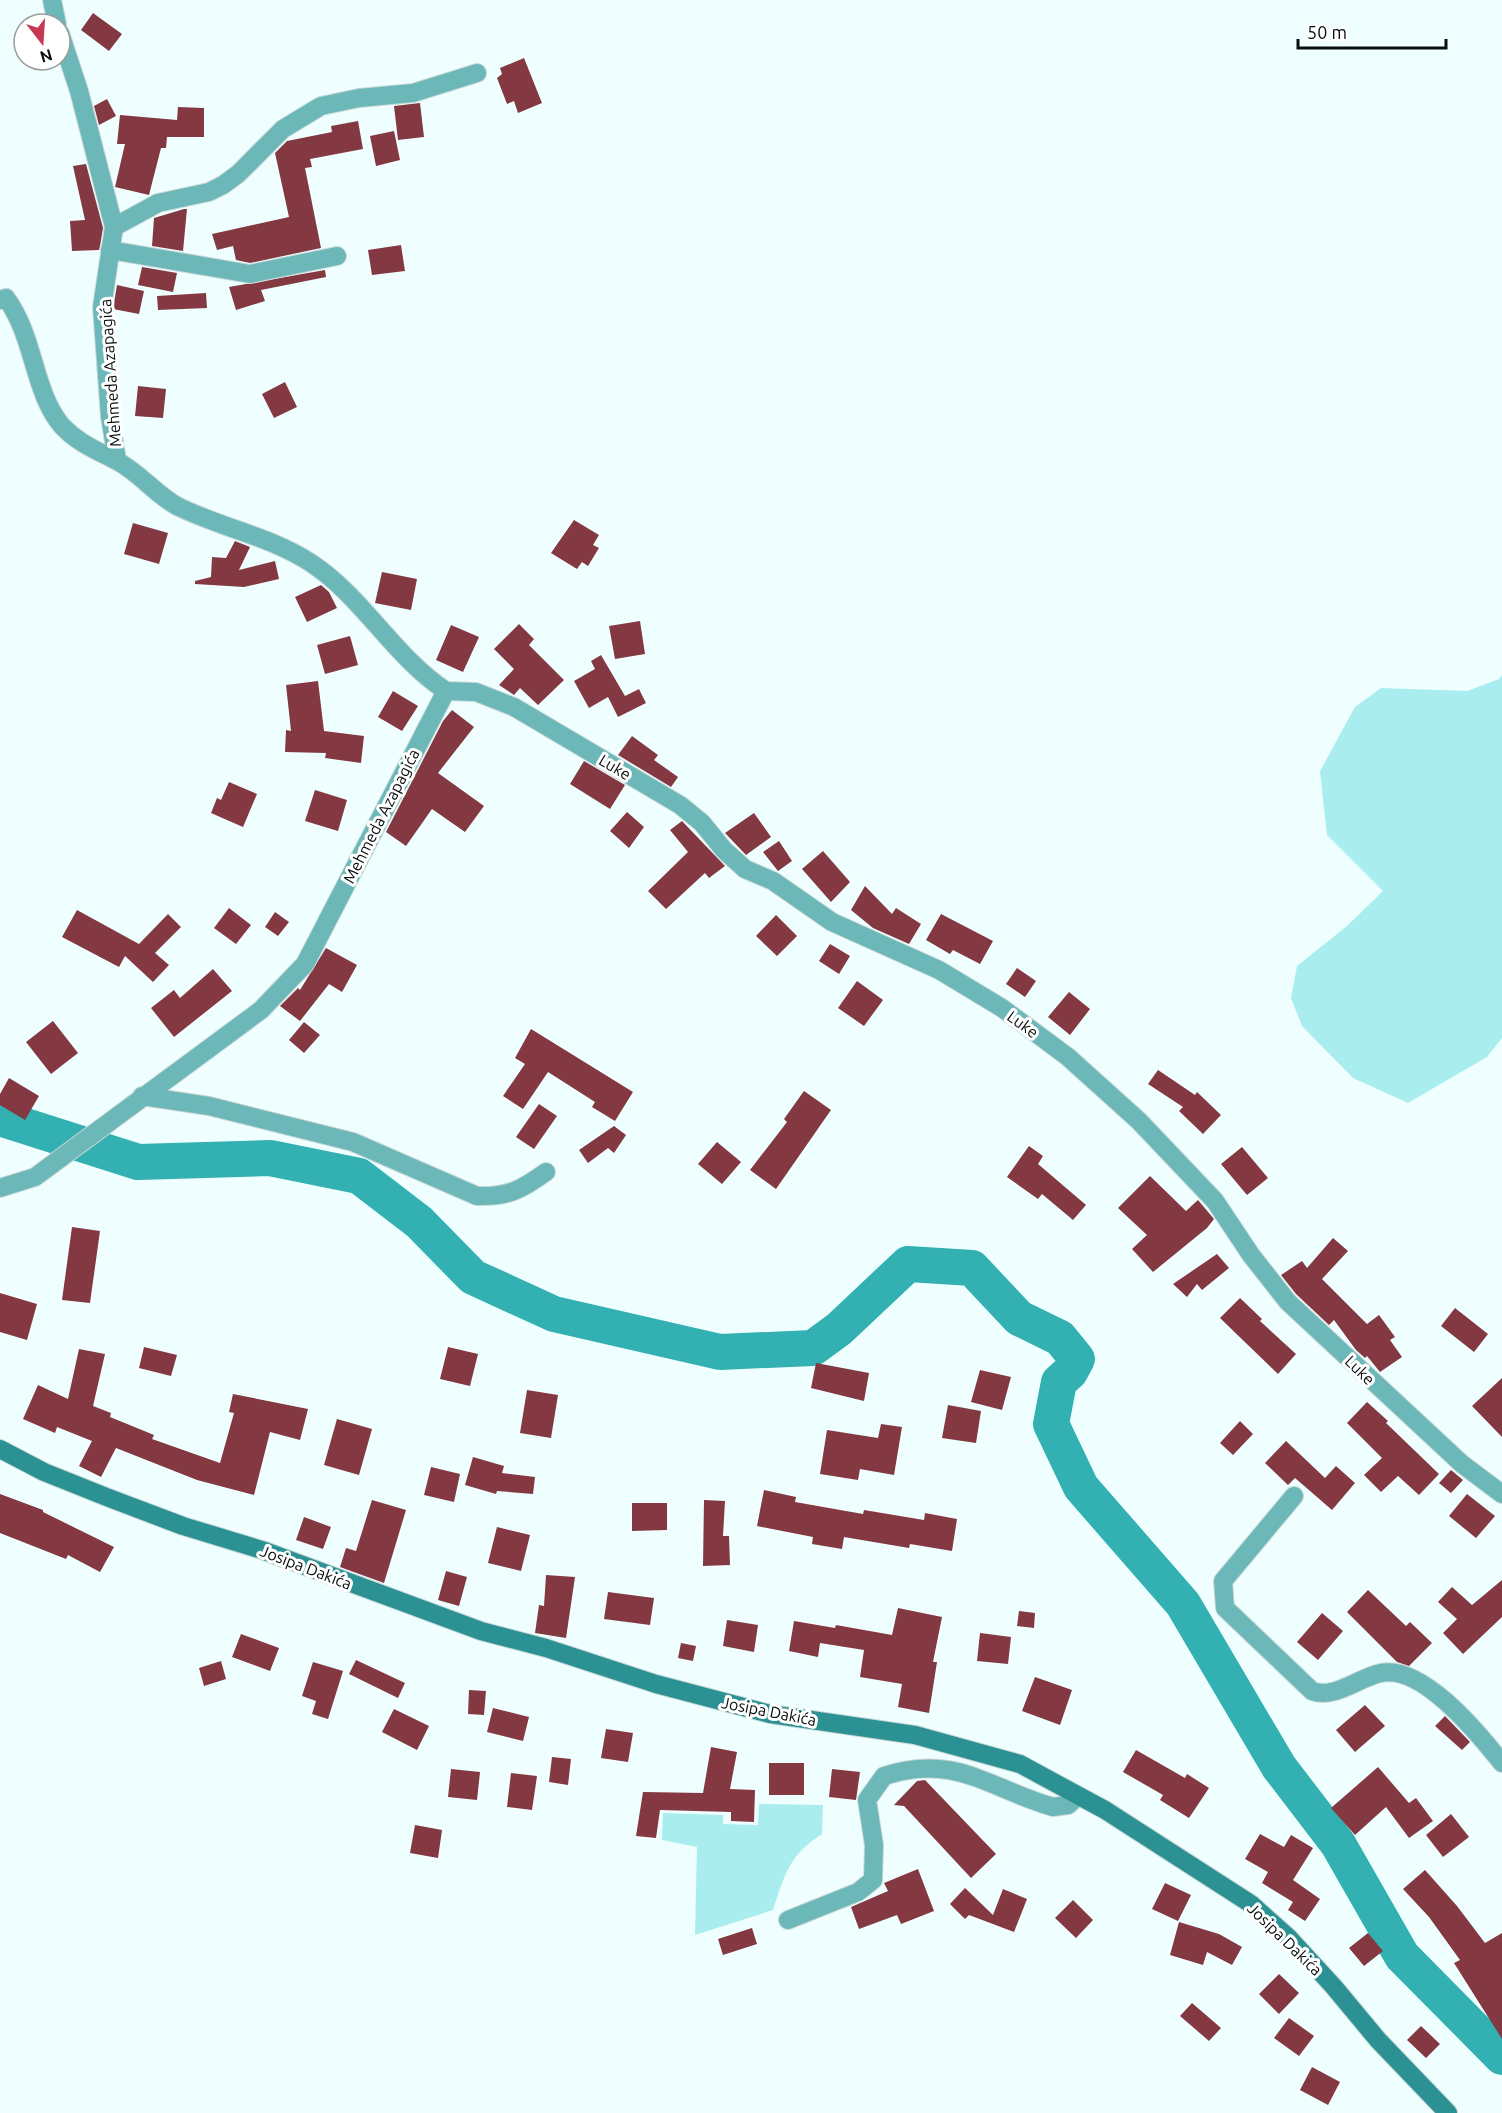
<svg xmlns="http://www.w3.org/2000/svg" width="1502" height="2113" viewBox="0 0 1502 2113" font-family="Ubuntu,sans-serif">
<rect width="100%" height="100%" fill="#efffff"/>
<path fill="#a9edee" d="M1502 675V1038L1487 1057 1408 1103 1353 1078 1302 1026 1291 998 1297 966 1347 926 1383 891 1327 835 1320 771 1355 707 1381 688 1467 691 1499 679Z
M759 1804 823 1805 822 1834C789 1855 785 1874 773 1910L695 1935 697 1847 662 1840 663 1813 723 1815V1824L758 1825Z"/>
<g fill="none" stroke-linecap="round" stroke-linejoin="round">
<path stroke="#33b0b2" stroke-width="36" d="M0 1118 138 1162 270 1158 359 1176 419 1222 473 1277 554 1314 720 1352 813 1348 839 1329 908 1264 972 1268 1019 1318 1060 1338 1077 1359 1070 1372 1059 1382 1051 1424 1081 1487 1183 1604 1279 1767 1338 1844 1402 1956 1502 2057"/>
</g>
<path fill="#843841" d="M93 13 122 34 109 51 81 30Z
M524 58 542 103 518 113 514 101 507 104 497 78 502 74 500 68Z
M107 99 116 116 99 125 94 106Z
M420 103 424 137 398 140 394 106Z
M178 107 204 108V137H167L166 148H161L149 195 115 187 125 144H117L120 115 177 120Z
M358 121 363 149 310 159 312 167 305 168 321 248 250 263 236 260 233 246 217 250 212 234 289 217 275 153 287 141 332 132 331 126Z
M394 131 400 160 376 166 370 136Z
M86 164 103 228 100 246 99 250 72 251 70 221 85 220 73 166Z
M184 209H187L183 251 152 246 154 218Z
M401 245 405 271 372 275 368 250Z
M142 267 177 273 173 292 138 285Z
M325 270 326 277 261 290 265 301 236 310 229 287Z
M117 285 144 291 139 314 113 309Z
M206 293 207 308 158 310 157 296Z
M285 382 297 407 274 418 262 394Z
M138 386 166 389 163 418 135 416Z
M574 520 599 535 593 545 599 548 588 566 582 562 577 569 551 553Z
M133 523 168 533 159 564 124 554Z
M235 541 250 547 239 570 275 561 279 579 244 587 195 584V581L211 577 212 557 226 558Z
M382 572 417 579 411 610 375 603Z
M321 585 329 592 337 608 307 622 295 597Z
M640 621 645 654 615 659 609 626Z
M519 624 534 639 529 645 564 680 538 705 520 688 514 695 499 685 514 669 494 649Z
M451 625 479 637 463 672 436 660Z
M350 636 358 665 325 674 317 645Z
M601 655 625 696 639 689 646 703 618 717 608 697 589 708 574 681 595 669 591 661Z
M318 681 324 731 364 736 361 763 325 758 326 753 285 752 286 730 291 731 286 685Z
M393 691 418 706 402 731 378 717Z
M452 710 474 727 438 773 484 806 465 832 432 809 406 846 386 832 443 721Z
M632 736 658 755 654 760 678 777 671 787 618 755Z
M584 761 625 785 610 809 570 784Z
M229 782 257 794 243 827 211 813 217 798 221 800Z
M315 790 347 800 338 831 305 821Z
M627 812 644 827 629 848 610 831Z
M754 813 771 837 746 855 725 833Z
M682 821 725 866 709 878 705 873 666 909 648 891 688 852 670 830Z
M779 841 792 861 778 871 763 852Z
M823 851 850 882 831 902 802 869Z
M865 886 892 914 896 908 921 924 909 944 873 928 851 910Z
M229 908 251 925 236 944 214 928Z
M77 910 139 944 168 914 181 927 155 953 169 965 153 982 125 956 119 967 62 937Z
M275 912 289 922 278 936 265 927Z
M941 914 993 941 980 964 953 950 950 954 926 940Z
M776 915 797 936 777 956 756 936Z
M830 944 850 956 839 974 819 961Z
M326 948 357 965 342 992 329 984 300 1021 280 1006 298 988 300 990Z
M1017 968 1036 981 1025 997 1006 984Z
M213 969 232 991 174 1037 151 1008 174 990 180 998Z
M857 981 883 1000 864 1026 838 1008Z
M1069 992 1090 1009 1070 1035 1048 1017Z
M53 1021 78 1053 51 1074 26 1042Z
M304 1022 320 1035 304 1053 289 1040Z
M531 1029 633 1092 615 1121 592 1107 595 1102 548 1072 523 1109 503 1096 525 1064 515 1058Z
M1158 1070 1195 1095 1197 1092 1221 1115 1203 1134 1179 1111 1183 1107 1148 1084Z
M9 1078 39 1096 25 1120 0 1105V1094Z
M804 1091 831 1110 776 1189 750 1170 787 1122 784 1119Z
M539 1104 557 1116 534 1149 516 1137Z
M614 1126 626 1135 614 1153 608 1148 588 1163 579 1150Z
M717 1142 741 1162 722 1184 698 1164Z
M1029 1146 1043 1156 1038 1164 1086 1205 1073 1220 1042 1194 1038 1199 1007 1177Z
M1242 1147 1268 1178 1247 1195 1221 1164Z
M1150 1176 1186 1211 1198 1200 1214 1219 1207 1228 1153 1272 1132 1249 1147 1235 1118 1208Z
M72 1227 100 1231 90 1303 62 1300Z
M1333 1238 1348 1251 1322 1279 1367 1324 1379 1315 1395 1337 1390 1340 1402 1357 1380 1372 1367 1356 1365 1358 1356 1350 1334 1320 1329 1325 1296 1294 1281 1275 1302 1261 1307 1268Z
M1217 1254 1229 1268 1202 1290 1197 1284 1187 1297 1173 1284Z
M0 1293 37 1304 27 1340 0 1332Z
M1240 1298 1262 1319 1260 1321 1296 1354 1278 1374 1220 1318Z
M1455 1308 1488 1334 1474 1352 1441 1326Z
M144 1347 177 1355 171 1376 139 1368Z
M448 1347 478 1354 470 1386 440 1379Z
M79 1349 105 1354 93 1406 111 1413 110 1417 154 1435 152 1439 220 1463 234 1413 229 1412 233 1394 308 1409 300 1440 270 1432 254 1495 197 1480 116 1448 101 1477 79 1466 92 1441 57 1427 55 1433 23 1419 38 1385 68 1399Z
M816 1363 869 1373 864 1401 811 1388Z
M980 1370 1011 1377 1002 1410 971 1402Z
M1502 1378V1437L1472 1406Z
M527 1390 558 1395 551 1438 520 1433Z
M1367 1402 1388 1421 1386 1423 1439 1474 1419 1495 1398 1476 1381 1492 1364 1475 1382 1458 1347 1423Z
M948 1405 981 1411 976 1443 942 1438Z
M337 1419 372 1429 359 1475 324 1465Z
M1240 1421 1253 1434 1233 1455 1220 1443Z
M881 1424 902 1427 894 1475 860 1469 858 1480 820 1474 827 1430 878 1438Z
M1286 1441 1325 1478 1336 1466 1355 1483 1332 1510 1295 1478 1288 1485 1265 1463Z
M473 1457 504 1466 502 1473 535 1477 533 1494 497 1491 496 1494 465 1485Z
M431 1467 460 1474 454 1502 424 1495Z
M1451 1470 1463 1480 1451 1493 1439 1483Z
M764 1490 796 1497 795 1502 863 1514 864 1510 924 1520 925 1513 957 1519 952 1551 910 1544 909 1548 844 1537 842 1549 812 1544 813 1537 757 1526Z
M0 1494 43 1510V1512L114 1547 100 1572 68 1555 66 1559 0 1533Z
M1467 1494 1495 1516 1476 1538 1449 1516Z
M372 1500 406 1510 384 1583 340 1567 346 1548 356 1551Z
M704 1500 725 1501 723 1536H729L730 1565 703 1566Z
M632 1503H667V1530L632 1531Z
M304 1517 331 1527 323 1549 296 1540Z
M497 1527 530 1535 521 1571 488 1563Z
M446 1571 467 1577 459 1606 438 1600Z
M546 1575 575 1577 566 1638 535 1633 539 1605 544 1606Z
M1502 1580V1617L1463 1654 1443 1633 1457 1619 1438 1602 1452 1587 1472 1605Z
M1368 1590 1406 1626 1410 1622 1432 1643 1409 1666 1397 1662 1347 1612Z
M608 1592 654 1598 650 1625 604 1619Z
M898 1608 942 1617 933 1662H937L929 1713 898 1707 902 1684 860 1677 864 1650 820 1643 818 1657 789 1651 794 1621 835 1628 836 1625 892 1635Z
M1019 1611 1035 1613 1034 1628 1017 1626Z
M1322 1613 1343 1631 1318 1660 1297 1642Z
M727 1620 758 1625 754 1652 723 1646Z
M980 1633 1011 1637 1008 1664 977 1661Z
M241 1634 279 1648 270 1671 232 1657Z
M681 1643 696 1646 693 1661 678 1658Z
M356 1660 405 1683 398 1698 349 1674Z
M221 1661 226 1679 204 1686 199 1668Z
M313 1662 343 1671 328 1719 312 1714 316 1701 302 1696Z
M1035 1677 1072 1690 1060 1725 1022 1711Z
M469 1690 486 1691 484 1715 468 1714Z
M1365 1705 1385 1726 1355 1752 1336 1730Z
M493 1708 529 1717 523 1741 487 1732Z
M394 1709 429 1726 417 1750 382 1732Z
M1445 1716 1470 1742 1462 1750 1435 1726Z
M606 1729 633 1733 628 1762 601 1758Z
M711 1747 737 1752 730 1789 755 1790 754 1822 731 1821V1812L660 1810 656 1838 636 1836 643 1792 703 1793Z
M1136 1750 1185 1778 1187 1774 1209 1788 1189 1818 1160 1800 1163 1795 1123 1772Z
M552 1757 571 1759 568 1785 549 1782Z
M769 1763H804V1795H769Z
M1378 1767 1409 1803 1416 1798 1433 1821 1409 1838 1386 1807 1355 1835 1331 1808Z
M451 1769 480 1772 477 1800 448 1797Z
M832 1769 860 1772 856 1800 829 1797Z
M511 1773 537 1776 532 1810 507 1807Z
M925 1780 996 1854 971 1878 904 1806 894 1805 917 1781Z
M1451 1814 1469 1837 1443 1857 1426 1835Z
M415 1825 442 1830 438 1858 410 1853Z
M1260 1834 1284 1847 1291 1835 1313 1848 1293 1880 1320 1899 1305 1921 1288 1910 1293 1902 1262 1883 1268 1872 1245 1859Z
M918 1869 934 1911 901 1924 897 1915 859 1929 851 1907 888 1891 884 1883Z
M1425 1870 1457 1906 1485 1943 1502 1933V2039L1454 1963 1460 1960 1429 1917 1403 1889Z
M1165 1883 1191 1895 1178 1921 1152 1909Z
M965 1888 993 1915 1003 1889 1027 1899 1014 1932 969 1915 965 1919 950 1904Z
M1073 1900 1093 1920 1076 1938 1055 1918Z
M1179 1922 1219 1934 1242 1947 1232 1965 1207 1952 1203 1965 1170 1955Z
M752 1928 757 1944 723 1955 718 1939Z
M1368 1933 1383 1951 1364 1966 1349 1948Z
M1279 1974 1299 1993 1279 2014 1259 1994Z
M1192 2003 1221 2028 1209 2041 1180 2016Z
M1289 2018 1314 2036 1299 2056 1274 2038Z
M1421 2026 1440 2044 1426 2058 1407 2040Z
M1312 2067 1340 2082 1328 2105 1300 2090Z"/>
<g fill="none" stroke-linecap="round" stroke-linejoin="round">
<g stroke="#cad8d8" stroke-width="20">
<path id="minor" d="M52 0 57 24
M60 33 79 91 114 227 102 307 110 417 117 460
M114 227 158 203 209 192 223 185 238 174 283 129 321 106 359 98 413 93 477 73
M110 250 250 274 337 256
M0 300 6 298C35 337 33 392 62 426 78 443 96 450 115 460 138 471 155 494 177 506 221 528 270 536 311 563 363 597 394 657 446 691
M446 691 476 692 514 707 680 805 702 823 724 850 745 869 773 881 832 922 939 970 1002 1008 1068 1057 1139 1121 1215 1201 1251 1255 1288 1302 1462 1464 1502 1494
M142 1096 209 1106 353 1142 477 1196C508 1197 521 1190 546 1172
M0 1188 35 1177 261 1010 305 964 446 691
M1294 1496 1223 1581 1225 1608 1312 1691C1333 1699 1356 1680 1377 1674 1419 1660 1479 1734 1502 1763
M788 1920 858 1892 873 1880 874 1845 867 1800 884 1776C955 1753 988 1788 1053 1807L1068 1805 1078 1796"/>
</g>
<g stroke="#cad8d8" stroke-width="20">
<path id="secondary" d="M0 1449 44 1472 109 1498 183 1526 262 1550 481 1631 546 1648 656 1684 770 1714 915 1735 1020 1764 1105 1810 1251 1904 1289 1938 1334 1987 1378 2040 1448 2113"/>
</g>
<use href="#minor" stroke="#6cb7b8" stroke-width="18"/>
<use href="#secondary" stroke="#2b9193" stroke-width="18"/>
</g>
<g text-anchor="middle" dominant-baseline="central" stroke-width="6" stroke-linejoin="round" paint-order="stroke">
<g font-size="16" fill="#080d0d" stroke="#fff">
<text transform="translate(110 373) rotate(-94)">Mehmeda Azapagića</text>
<text transform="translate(615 767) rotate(31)">Luke</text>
<text transform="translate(381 816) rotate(-63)">Mehmeda Azapagića</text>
<text transform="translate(1023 1024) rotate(36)">Luke</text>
<text transform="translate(1360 1370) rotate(44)">Luke</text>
<text transform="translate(306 1567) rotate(21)">Josipa Dakića</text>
<text transform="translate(769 1711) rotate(11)">Josipa Dakića</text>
<text transform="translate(1285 1939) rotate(44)">Josipa Dakića</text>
</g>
</g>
<g transform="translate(42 42) rotate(163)"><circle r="28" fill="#ffffff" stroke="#9c9e9e" stroke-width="1.5"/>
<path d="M0-4.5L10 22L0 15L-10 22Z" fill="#c73752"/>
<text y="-9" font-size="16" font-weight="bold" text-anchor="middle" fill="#080d0d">N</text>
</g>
<path d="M1298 39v9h148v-9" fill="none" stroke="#080d0d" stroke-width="3"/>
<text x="1307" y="39" font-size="18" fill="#080d0d" stroke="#ffffff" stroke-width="4.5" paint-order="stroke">50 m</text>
</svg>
